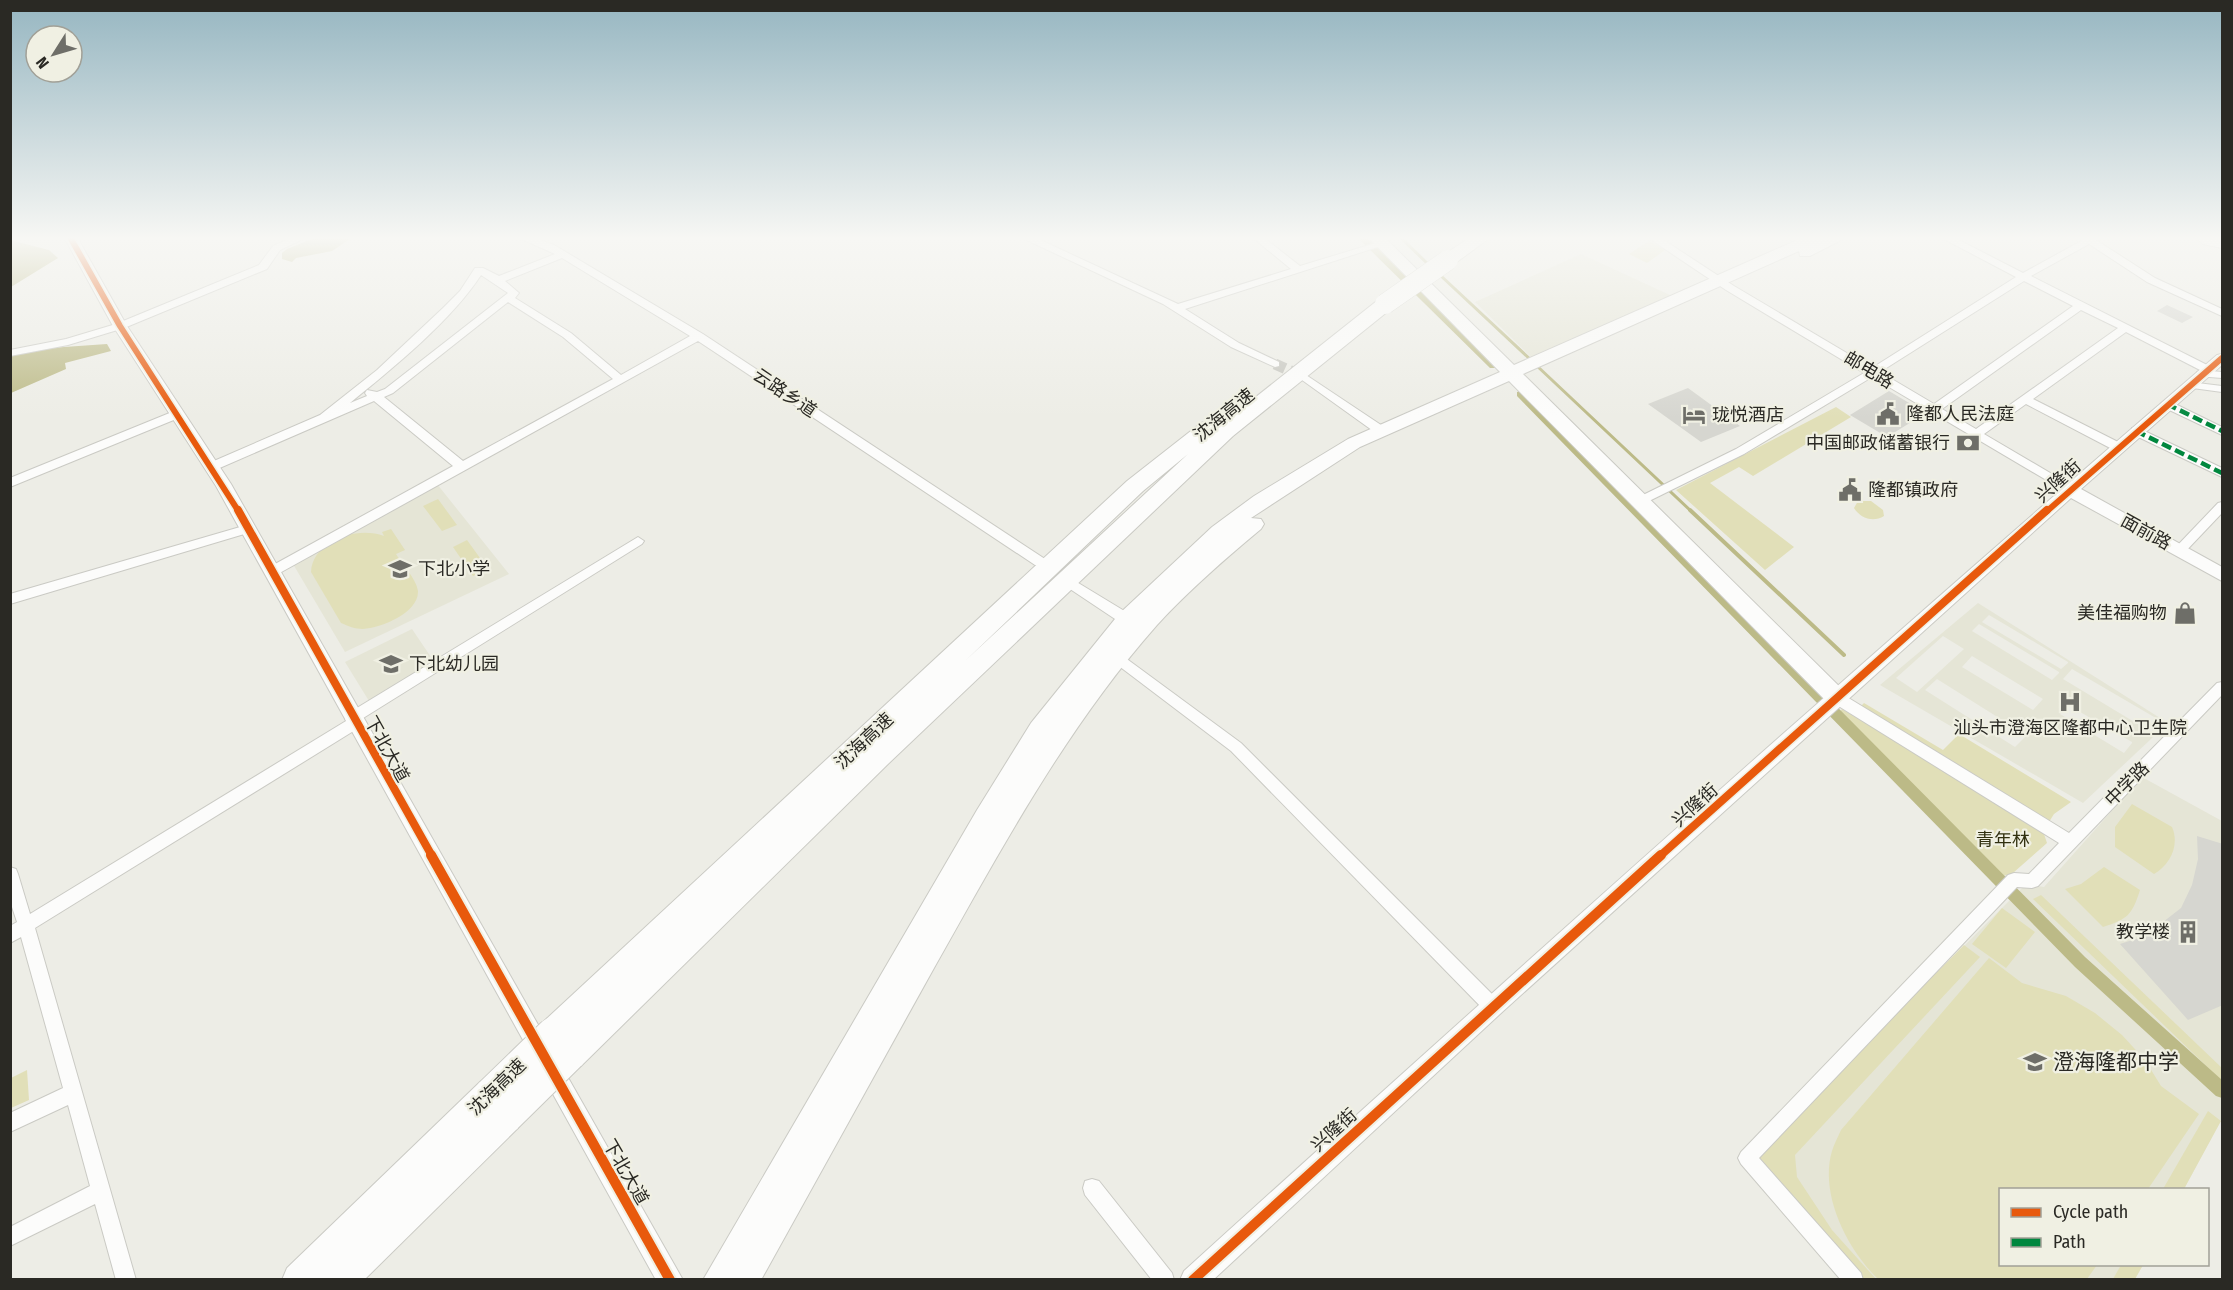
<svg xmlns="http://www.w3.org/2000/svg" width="2233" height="1290" viewBox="0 0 2233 1290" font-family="'Fira Sans Condensed','Noto Sans SC',sans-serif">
<rect width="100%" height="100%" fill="#edede6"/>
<path fill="#e5e5d6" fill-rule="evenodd" d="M1581 254 1672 296 1532 358 1475 302Z
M437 484 509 574 345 652 293 564Z
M1978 603 2168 723 2083 803 1880 685ZM1989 615 2068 662V663L2061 669 1982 622ZM1979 624 2059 672V673L2052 680 1972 631ZM1943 636 1964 649 1917 692 1896 678ZM1972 656 2043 699 2033 710 1962 667ZM2072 669 2161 721V722L2151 732 2063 679ZM1937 679 2026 735V736L2015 747 1925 690ZM2068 705 2132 742V743L2124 753 2060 714Z
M412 629 437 666 369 701 345 662Z
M2142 777 2222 821V1118L2184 1189 2000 1190V1264L2143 1265 2135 1279H1860L1755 1155 2026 884 2044 887Z"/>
<path fill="#e1dfb8" d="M1649 241 1665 250 1647 263 1629 254Z
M1836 407 1851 417 1753 476 1739 467 1710 483 1794 547 1765 570 1676 490Z
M438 499 457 525 442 531 423 506Z
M1858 501H1871L1883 510 1884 516C1873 523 1860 518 1854 508Z
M391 529 405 550 396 554C402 564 417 580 418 591 419 613 381 628 363 629 355 629 348 626 341 623L311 572C313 540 357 526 384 536L382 532Z
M467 540 488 569 473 576 453 547Z
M1864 703 1943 750 1959 734 2071 802 2054 814 2049 822 1858 709Z
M1842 709 2042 828 2047 843 2013 873 1997 878 1837 715Z
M2132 804 2172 827C2180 845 2170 865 2154 874L2115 847V827Z
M2104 867 2140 890C2132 915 2128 919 2103 927L2065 889 2081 884Z
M2041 895 2222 1068V1081L2033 899Z
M2002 908 2035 932 2006 968 1972 944Z
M1964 945 1980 957 1795 1155 1797 1177 1832 1230 1876 1279H1860L1755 1155Z
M1989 958 2022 983 2066 996 2095 1013 2122 1035 2145 1060 2161 1086 2199 1114 2148 1189 2000 1190V1264L2097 1265 2087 1279H1878C1848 1250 1819 1195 1832 1151 1834 1144 1838 1137 1841 1130Z
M27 1070 29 1100 11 1108V1078Z
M2208 1111 2221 1121 2184 1189H2163Z
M2121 1265V1264L2143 1265 2135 1279H2113Z"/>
<path fill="#bcba87" d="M317 237 350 239 332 251 296 258 292 262 282 259V253L287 249Z
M10 240 49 250 58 258 11 287Z
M107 344 111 351 65 363 66 369 11 393V356L50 348Z"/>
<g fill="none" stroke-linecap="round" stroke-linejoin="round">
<path stroke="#bcba87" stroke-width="3" d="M1400 237 1430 266
M1440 275 1531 360
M1536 365 1692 512"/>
<path stroke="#bcba87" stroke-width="4" d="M1690 510 1844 655"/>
<path fill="#bcba87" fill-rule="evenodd" d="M1357 237H1366L1496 364V368H1490Z
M1521 391 1525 392 2085 957 2222 1080V1098L2216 1096 2075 967 1517 396V392Z"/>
</g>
<path fill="#d6d6d0" d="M2167 305 2193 317 2182 323 2157 311Z
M1688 388 1740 426 1701 442 1648 404Z
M1889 391 1926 413 1887 437 1850 415Z
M2197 836 2223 844V1005L2188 1020 2120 944 2145 936 2181 908 2192 885 2198 859Z"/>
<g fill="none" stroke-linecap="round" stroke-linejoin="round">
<path stroke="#c6c6bf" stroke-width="11" stroke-dasharray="11 5" stroke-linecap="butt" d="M1275 364 1304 377"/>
<g stroke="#cacac4" stroke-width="2">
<path id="street" d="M293 237H307L280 250 267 269 124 328 68 345 10 356V350L66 339 116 324 259 265 273 246Z
M517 237H532L554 245 703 334 1045 559 1046 562 1045 565H1035L698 341 276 575H266L265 572 266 569 453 466 374 401 215 470H207L205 467 207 464 320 415 377 370 443 308 460 291 475 268H483L499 276 555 254ZM562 258 690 336 621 375 571 333 515 298 519 293 505 281ZM481 275 508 293 385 389 377 392 367 390 365 393 367 396 350 403C393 368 451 321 481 275ZM508 302 563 337 613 379 463 461 384 397 393 393Z
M1020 237H1034L1178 304 1291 269 1252 237H1263L1300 266 1379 242 1387 244 1185 309 1239 343 1279 362V366L1275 367 1231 347 1163 304Z
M1647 237H1659L1734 286 1872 368 2016 277 1940 237H1953L2023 273 2083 240 2080 237H2099L2096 240 2155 278 2222 309V316L2147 282 2089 244 2031 276 2211 367V371L2222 372V378L2197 376V372L2202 371 2126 332 2033 399 2122 444 2124 447 2122 450H2114L2026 404 1984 434 2074 487 2076 490 2074 493 2070 494 1872 377 1744 454 1641 505 1637 504 1635 501 1637 498 1736 449 1864 373 1726 290ZM2024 281 2073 306 1934 404 1880 372ZM2081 310 2118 328 1976 429 1942 409Z
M2194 237H2206L2222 242V248L2203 244Z
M1306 375 1384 427V433H1376L1302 380 1300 378Z
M2189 382 2222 386V392L2185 387 2183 385Z
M2167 400 2222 427V435L2163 407 2161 404Z
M177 410 181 411V417L10 487V478Z
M2136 427 2222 468V477L2132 434V428Z
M2222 502V513L2183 554H2175L2173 551 2175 548 2218 503Z
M247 525 253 529 251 532 10 604V594Z
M638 537 644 541 642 544 360 720 362 723 360 727 35 928 136 1280H116L95 1204 10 1246V1227L90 1186 68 1105 10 1132V1113L63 1088 21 937 10 943V926L17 922 10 901V867L16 869 18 874 30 914 346 721 345 718 347 714Z
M1075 581 1131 615 1133 619 1131 623H1121L1070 589 1069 586 1070 583Z
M1116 651 1241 743 1498 1000 1500 1006 1498 1012 1492 1014 1486 1012 1231 751 1111 660 1109 656 1111 652Z
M2222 682V695L2038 886 2032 888 2017 887 1759 1158 1861 1273 1863 1280H1841L1741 1164 1738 1158 1741 1152 2008 875 2014 873 2029 874 2059 843 1832 702 1830 698 1832 694H1842L2069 833 2217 683Z
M1092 1179 1099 1181 1172 1273 1174 1280H1152L1085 1195 1083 1188 1085 1181Z"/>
</g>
<g stroke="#cacac4" stroke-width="2">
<path id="secondary" d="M64 237H77L127 326 231 484 683 1280H656L216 486 113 326Z
M2215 237H2222V245L2217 244Z
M2222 354V365L2081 489 2222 567V581L2071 498 1500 1014 1213 1280H1180L1184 1271C1525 962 1868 655 2217 355Z"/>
</g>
<g stroke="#cacac4" stroke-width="2">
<path id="primary" d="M1368 237H1384L1514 365 1804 237H1847L1810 256H1800L1799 251 1523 374 1845 692 1848 698 1845 704 1837 707 1829 704 1509 381 1360 447 1251 518 1261 519 1264 524 1261 529C1225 559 1189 590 1157 625 1066 728 1001 849 934 968 876 1072 819 1176 761 1280H703L977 810 1031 723 1119 614 1212 527 1254 496 1348 439 1500 372Z"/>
</g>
<g stroke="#cacac4" stroke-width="2">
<path id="highway" d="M1471 237H1491L1454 264H1442L1439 260 1442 256Z
M1385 298 1394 304 1392 308 1233 436 889 763 581 1066 570 1070 559 1066 555 1055 559 1045 553 1048 542 1043 538 1033 542 1023 1127 481 1201 423 1208 421 1218 427 1378 300ZM1188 454 965 661 1143 491Z
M491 1077 502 1082 507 1093 503 1103 507 1101 518 1106 523 1117 518 1128 364 1280H282L287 1268 480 1082Z"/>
</g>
<use href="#street" fill="#fcfcfb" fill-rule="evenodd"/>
<use href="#secondary" fill="#fcfcfb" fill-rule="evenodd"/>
<use href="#primary" fill="#fcfcfb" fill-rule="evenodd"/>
<use href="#highway" fill="#fcfcfb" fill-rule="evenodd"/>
<g stroke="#cacac4" stroke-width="21" stroke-linecap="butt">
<path id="highway-bridge-far1" d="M1385 304 1448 260"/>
</g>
<g stroke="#cacac4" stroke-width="33" stroke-linecap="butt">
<path id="highway-bridge" d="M491 1093 553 1033
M507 1117 570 1055"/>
</g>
<use href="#highway-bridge-far1" stroke="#fcfcfb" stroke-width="20"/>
<use href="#highway-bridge" stroke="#fcfcfb" stroke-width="31"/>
<path stroke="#00873e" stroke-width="4.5" stroke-dasharray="10 4.5" stroke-linecap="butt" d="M2167 404 2222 431
M2136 431 2222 473"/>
<g stroke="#f0f0e3" stroke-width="9">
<path id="cycleway-far2" d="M70 237 120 326 239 512
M2046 512 2222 358"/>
</g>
<g stroke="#f0f0e3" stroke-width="11">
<path id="cycleway-far1" d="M238 510 432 856
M1660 856 2047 510"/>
</g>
<g stroke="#f0f0e3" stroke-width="14">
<path id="cycleway" d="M431 855 670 1280
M1193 1280 1661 855"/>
</g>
<use href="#cycleway-far2" stroke="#e8590c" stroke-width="6"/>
<use href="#cycleway-far1" stroke="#e8590c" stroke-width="8"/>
<use href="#cycleway" stroke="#e8590c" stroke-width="10"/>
</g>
<linearGradient id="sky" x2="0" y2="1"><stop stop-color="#96b6c1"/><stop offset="0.57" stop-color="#f7f7f4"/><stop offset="1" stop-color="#f7f7f4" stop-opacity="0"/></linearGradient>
<rect width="2233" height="418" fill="url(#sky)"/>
<defs>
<g id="civic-bare" transform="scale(1.8)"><path d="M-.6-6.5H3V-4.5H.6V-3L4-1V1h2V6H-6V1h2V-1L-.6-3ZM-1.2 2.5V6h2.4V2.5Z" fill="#6e6e68" stroke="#f0f0e3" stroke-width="2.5" paint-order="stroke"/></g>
<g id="hotel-bare" transform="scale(1.8)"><path d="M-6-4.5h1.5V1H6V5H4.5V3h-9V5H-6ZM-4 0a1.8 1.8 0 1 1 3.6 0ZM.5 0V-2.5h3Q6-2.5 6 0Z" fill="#6e6e68" stroke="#f0f0e3" stroke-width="2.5" paint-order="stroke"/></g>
<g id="bank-bare" transform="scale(1.8)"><path d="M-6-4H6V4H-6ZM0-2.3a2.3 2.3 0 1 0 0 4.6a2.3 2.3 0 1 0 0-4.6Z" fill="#6e6e68" stroke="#f0f0e3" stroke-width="2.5" paint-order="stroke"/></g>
<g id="school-bare" transform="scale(1.8)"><path d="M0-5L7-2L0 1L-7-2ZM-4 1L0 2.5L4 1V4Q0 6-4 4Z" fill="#6e6e68" stroke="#f0f0e3" stroke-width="2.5" paint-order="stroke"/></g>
<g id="shop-bare" transform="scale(1.8)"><path d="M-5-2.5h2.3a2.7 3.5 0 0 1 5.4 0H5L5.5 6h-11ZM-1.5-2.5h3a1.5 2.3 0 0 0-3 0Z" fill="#6e6e68" stroke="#f0f0e3" stroke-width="2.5" paint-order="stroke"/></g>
<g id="hospital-bare" transform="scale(1.8)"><path d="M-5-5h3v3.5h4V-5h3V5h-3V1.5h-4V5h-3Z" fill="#6e6e68" stroke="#f0f0e3" stroke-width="2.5" paint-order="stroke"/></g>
<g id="building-bare" transform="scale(1.8)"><path d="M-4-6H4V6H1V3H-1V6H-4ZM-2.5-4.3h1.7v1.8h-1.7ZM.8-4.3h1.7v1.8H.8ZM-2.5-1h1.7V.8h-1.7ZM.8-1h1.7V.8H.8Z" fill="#6e6e68" stroke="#f0f0e3" stroke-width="2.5" paint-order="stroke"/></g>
</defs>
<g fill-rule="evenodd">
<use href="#civic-bare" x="1888" y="414"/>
<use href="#hotel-bare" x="1694" y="415"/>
<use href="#bank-bare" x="1968" y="443"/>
<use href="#civic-bare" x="1850" y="490"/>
<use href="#school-bare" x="400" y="569"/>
<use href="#shop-bare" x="2185" y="613"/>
<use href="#school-bare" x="391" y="664"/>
<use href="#hospital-bare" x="2070" y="702"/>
<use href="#building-bare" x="2188" y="932"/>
<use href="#school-bare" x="2035" y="1062"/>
</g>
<g text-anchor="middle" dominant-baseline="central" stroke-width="4.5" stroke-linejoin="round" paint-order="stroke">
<g font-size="18" fill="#2a2924" stroke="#f0f0e3">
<text transform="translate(1869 370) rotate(31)">邮电路</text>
<text transform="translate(785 393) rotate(34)">云路乡道</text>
<text transform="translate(1224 415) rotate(-39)">沈海高速</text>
<text transform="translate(2058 481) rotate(-42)">兴隆街</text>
<text transform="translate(2146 532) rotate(29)">面前路</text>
<text transform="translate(864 741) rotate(-43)">沈海高速</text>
<text transform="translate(387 749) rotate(61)">下北大道</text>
<text transform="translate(2127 784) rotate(-45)">中学路</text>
<text transform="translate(1695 805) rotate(-42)">兴隆街</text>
<text transform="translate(497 1087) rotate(-44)">沈海高速</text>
<text transform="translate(1334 1130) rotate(-42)">兴隆街</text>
<text transform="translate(626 1172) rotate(60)">下北大道</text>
</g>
<g font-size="18" fill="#2a2924" stroke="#f0f0e3" text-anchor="start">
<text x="1906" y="414">隆都人民法庭</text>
<text x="1712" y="415">珑悦酒店</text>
<text x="1950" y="443" text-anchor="end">中国邮政储蓄银行</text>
<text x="1868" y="490">隆都镇政府</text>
<text x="418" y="569">下北小学</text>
<text x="2167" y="613" text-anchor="end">美佳福购物</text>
<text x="409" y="664">下北幼儿园</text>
<text x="2070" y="728" text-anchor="middle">汕头市澄海区隆都中心卫生院</text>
<text x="2170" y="932" text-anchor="end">教学楼</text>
</g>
<g font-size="18" fill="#313010" stroke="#f0f0e3">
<text x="2003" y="840">青年林</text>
</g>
<g font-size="21" fill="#2a2924" stroke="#f0f0e3" text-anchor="start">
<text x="2053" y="1062">澄海隆都中学</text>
</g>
</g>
<rect width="2233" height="1290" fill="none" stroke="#2a2924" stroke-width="24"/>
<rect x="1999" y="1188" width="210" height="78" fill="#f0f0e3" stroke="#a1a097" stroke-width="1.5"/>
<rect x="2011" y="1208" width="30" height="9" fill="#e8590c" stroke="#a1a097" stroke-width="1.5"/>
<text x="2053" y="1218" font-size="18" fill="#2a2924">Cycle path</text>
<rect x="2011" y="1238" width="30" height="9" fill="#00873e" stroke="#a1a097" stroke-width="1.5"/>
<text x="2053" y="1248" font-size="18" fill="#2a2924">Path</text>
<g transform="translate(54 54) rotate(233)"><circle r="28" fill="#f0f0e3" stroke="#a1a097" stroke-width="1.5"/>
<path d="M0-4.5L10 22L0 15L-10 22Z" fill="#6e6e68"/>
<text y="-9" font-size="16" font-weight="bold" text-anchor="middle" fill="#2a2924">N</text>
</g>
</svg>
